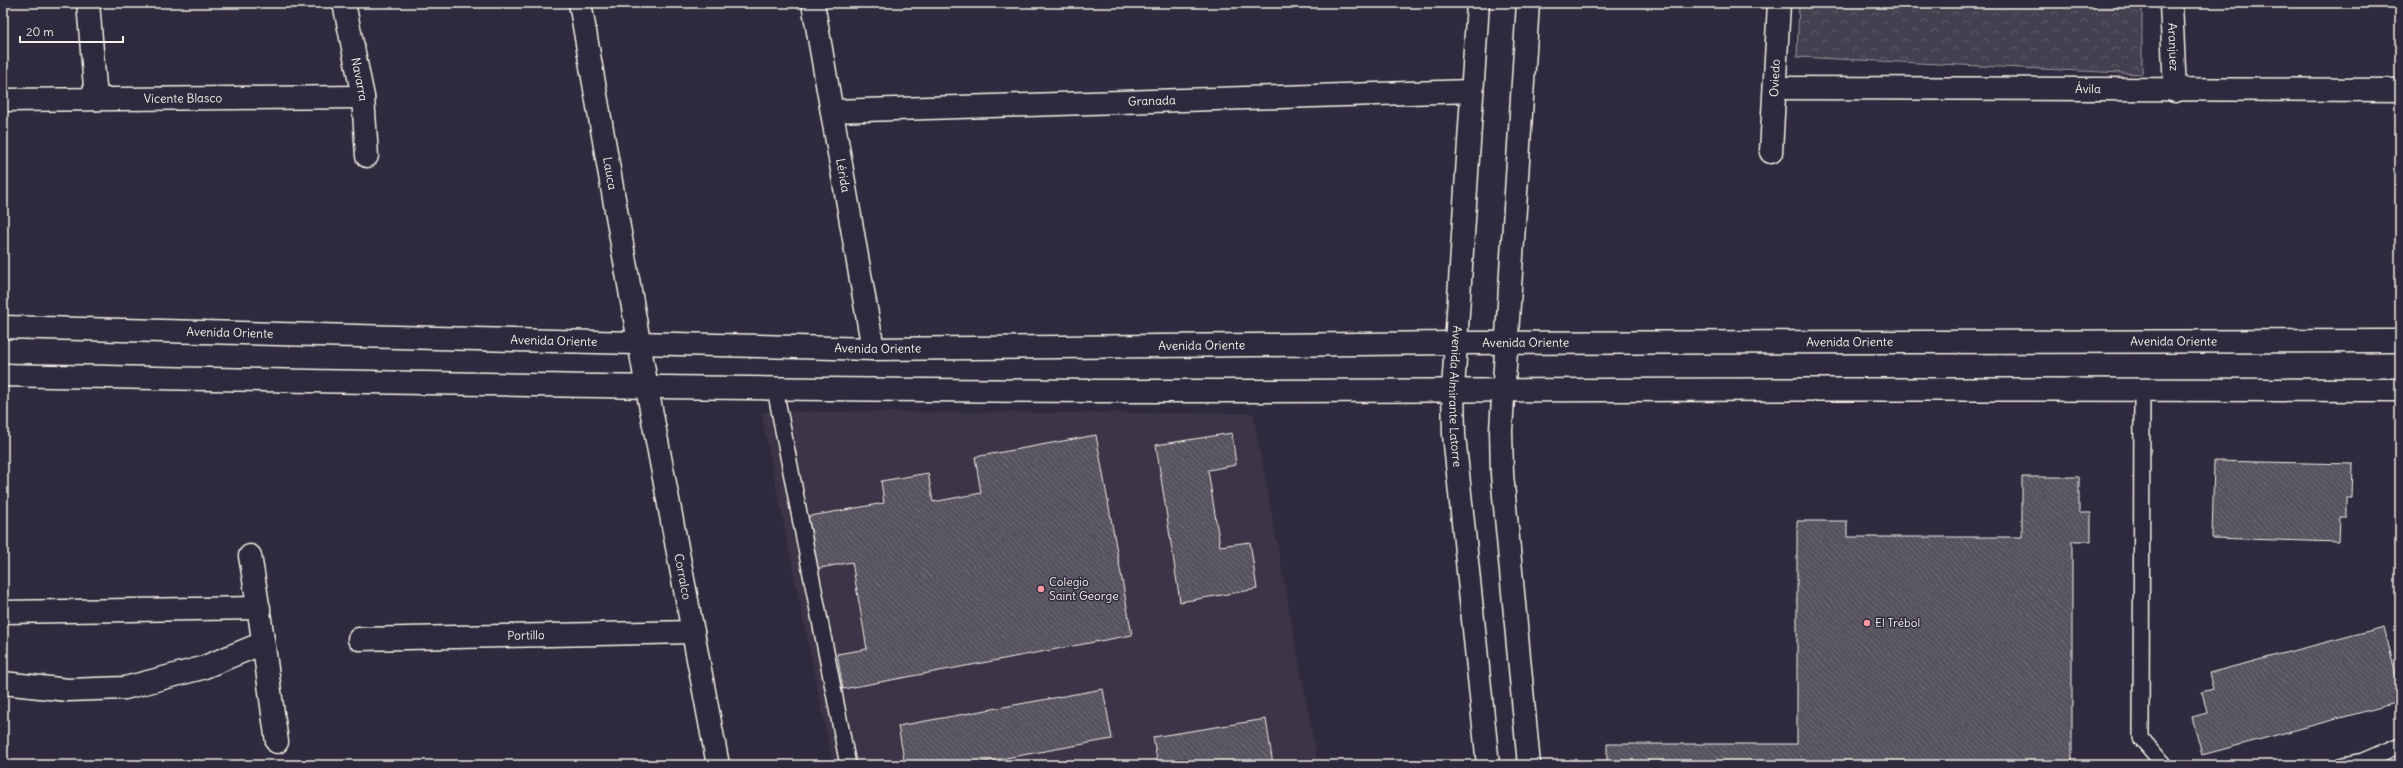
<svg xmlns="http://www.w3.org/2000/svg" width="2403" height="768" font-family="Delius,sans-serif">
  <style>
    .built { fill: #3b3647 }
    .forest { fill: url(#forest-crowns); stroke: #9c989c }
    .building { fill: url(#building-back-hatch); stroke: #f4f1e8 }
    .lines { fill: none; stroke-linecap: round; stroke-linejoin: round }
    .service-casing { stroke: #f4f1e8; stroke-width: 18 }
    .minor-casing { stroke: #f4f1e8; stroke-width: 25 }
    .tertiary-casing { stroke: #f4f1e8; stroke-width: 25 }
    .secondary-casing { stroke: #f4f1e8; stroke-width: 25 }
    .service { stroke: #2f2a3d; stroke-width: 15 }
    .minor { stroke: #2f2a3d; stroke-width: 22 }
    .tertiary { stroke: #2f2a3d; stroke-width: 22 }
    .secondary { stroke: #2f2a3d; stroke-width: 22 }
    .poi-dot { fill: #ff9aa2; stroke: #2f2a3d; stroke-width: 1.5 }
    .labels { text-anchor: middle; stroke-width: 3; stroke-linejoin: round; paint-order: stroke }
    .street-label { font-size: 12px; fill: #f4f1e8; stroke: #2f2a3d }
    .poi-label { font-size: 12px; fill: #f4f1e8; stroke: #2f2a3d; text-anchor: start }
  </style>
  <defs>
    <pattern id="forest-crowns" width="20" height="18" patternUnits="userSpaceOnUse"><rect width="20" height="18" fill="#454050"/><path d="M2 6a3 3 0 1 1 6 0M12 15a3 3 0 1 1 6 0" fill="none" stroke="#605c69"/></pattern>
    <pattern id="building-back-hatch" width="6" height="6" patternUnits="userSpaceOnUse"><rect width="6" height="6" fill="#56525f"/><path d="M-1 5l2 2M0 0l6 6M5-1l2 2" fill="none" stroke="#6f6b76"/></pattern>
  </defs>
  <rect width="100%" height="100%" fill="#2f2a3d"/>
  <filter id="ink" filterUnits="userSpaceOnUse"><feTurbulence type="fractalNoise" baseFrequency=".025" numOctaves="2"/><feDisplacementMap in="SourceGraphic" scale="8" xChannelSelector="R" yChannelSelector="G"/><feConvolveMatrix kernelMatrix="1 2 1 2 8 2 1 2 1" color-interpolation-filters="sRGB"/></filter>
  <g filter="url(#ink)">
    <path class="built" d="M761 412 1253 413 1318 765H833Z"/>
    <path class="forest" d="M1799 3H2142V74L1797 57Z"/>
    <g class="building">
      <path d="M1232 433 1236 465 1208 470 1220 546 1250 542 1257 589 1180 602 1156 445Z"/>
      <path d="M1096 435 1132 635 843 689 837 654 867 649 852 562 815 569 805 517 884 503 881 481 928 473 933 502 981 493 975 457Z"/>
      <path d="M2214 461 2353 464 2352 498H2347V517H2340L2339 542 2212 538Z"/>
      <path d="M2022 477H2079V513H2091V541H2072V765H1607V744H1797V521H1847V537H2022Z"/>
      <path d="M2384 627 2400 690V702L2202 755 2192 717 2207 713 2202 692 2213 689 2209 673Z"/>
      <path d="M1103 689 1112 739 967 765H905L898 726Z"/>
      <path d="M1266 719 1273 765H1158L1153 737Z"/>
    </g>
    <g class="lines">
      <g class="service-casing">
        <g id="service">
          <path d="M2142 388 2141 738 2164 765"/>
          <path d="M775 389 848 765"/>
          <path d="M2342 765 2363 761 2400 745"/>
        </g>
      </g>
      <g class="minor-casing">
        <g id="minor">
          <path d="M88 3 96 99"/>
          <path id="s1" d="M344 3 363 97 367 156"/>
          <path id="s2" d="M813 3 873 349"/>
          <path id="s3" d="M2171 3 2175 91"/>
          <path id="s4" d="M1775 88 2400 90"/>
          <path id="s5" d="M3 100 363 97"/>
          <path id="s6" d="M832 111 1472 91"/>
          <path id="s7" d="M1771 152 1779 3"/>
          <path id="s8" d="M647 388 718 765"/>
          <path d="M250 556C261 617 268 680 277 742"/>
          <path d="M3 612 259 608"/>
          <path id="s9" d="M359 639 693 632"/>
          <path d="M3 683 68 690 125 688 202 668 263 643"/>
        </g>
      </g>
      <g class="tertiary-casing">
        <g id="tertiary">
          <path id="s10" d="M580 3 647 388"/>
        </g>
      </g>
      <g class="secondary-casing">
        <g id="secondary">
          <path id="s11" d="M1478 3 1453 390 1454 435 1488 765"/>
          <path d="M1528 3 1501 430 1502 474 1529 765"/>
          <path id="s12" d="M3 327 873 349 1455 343 2400 341"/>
          <path d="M3 375C417 383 830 392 1244 391 1629 391 2015 387 2400 390"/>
        </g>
      </g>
      <use href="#service" class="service"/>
      <use href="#minor" class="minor"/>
      <use href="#tertiary" class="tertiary"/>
      <use href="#secondary" class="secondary"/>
    </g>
  </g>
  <g class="poi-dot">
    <circle cx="1041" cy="589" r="4"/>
    <circle cx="1867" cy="623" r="4"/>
  </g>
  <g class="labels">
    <g class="street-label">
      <text dy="4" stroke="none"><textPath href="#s3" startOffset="44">Aranjuez</textPath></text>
      <text dy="4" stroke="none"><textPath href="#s7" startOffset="74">Oviedo</textPath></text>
      <text dy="4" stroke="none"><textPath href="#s1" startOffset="78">Navarra</textPath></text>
      <text dy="4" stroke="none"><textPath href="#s4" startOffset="313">Ávila</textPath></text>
      <text dy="4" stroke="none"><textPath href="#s5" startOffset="180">Vicente Blasco</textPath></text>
      <text dy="4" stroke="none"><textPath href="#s6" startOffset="320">Granada</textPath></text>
      <text dy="4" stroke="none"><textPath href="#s10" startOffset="173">Lauca</textPath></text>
      <text dy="4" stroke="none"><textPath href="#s2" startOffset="175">Lérida</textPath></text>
      <text dy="4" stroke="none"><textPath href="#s12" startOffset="227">Avenida Oriente</textPath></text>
      <text dy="4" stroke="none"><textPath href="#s12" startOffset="551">Avenida Oriente</textPath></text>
      <text dy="4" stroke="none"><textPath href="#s12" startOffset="1847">Avenida Oriente</textPath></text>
      <text dy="4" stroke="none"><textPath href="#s12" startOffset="2171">Avenida Oriente</textPath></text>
      <text dy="4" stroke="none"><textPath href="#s12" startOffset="1523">Avenida Oriente</textPath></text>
      <text dy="4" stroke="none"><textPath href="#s12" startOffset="1199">Avenida Oriente</textPath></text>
      <text dy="4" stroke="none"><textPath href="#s12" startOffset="875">Avenida Oriente</textPath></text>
      <text dy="4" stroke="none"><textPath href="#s11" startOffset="394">Avenida Almirante Latorre</textPath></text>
      <text dy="4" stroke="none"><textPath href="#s8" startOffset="192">Corralco</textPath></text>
      <text dy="4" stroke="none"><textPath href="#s9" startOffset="167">Portillo</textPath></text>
    </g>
    <g class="poi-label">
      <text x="1049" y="586">Colegio<tspan x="1049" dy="14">Saint George</tspan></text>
      <text x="1875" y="627">El Trébol</text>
    </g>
  </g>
  <rect width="2403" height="768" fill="none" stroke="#2f2a3d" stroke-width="16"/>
  <rect x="8" y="8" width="2387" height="752" fill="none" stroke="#f4f1e8" stroke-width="1.5" filter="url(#ink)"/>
  <path d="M20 36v6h103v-6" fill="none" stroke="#f4f1e8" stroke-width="2"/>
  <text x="26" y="36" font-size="12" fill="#f4f1e8" stroke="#2f2a3d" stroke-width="3" paint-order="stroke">20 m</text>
</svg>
